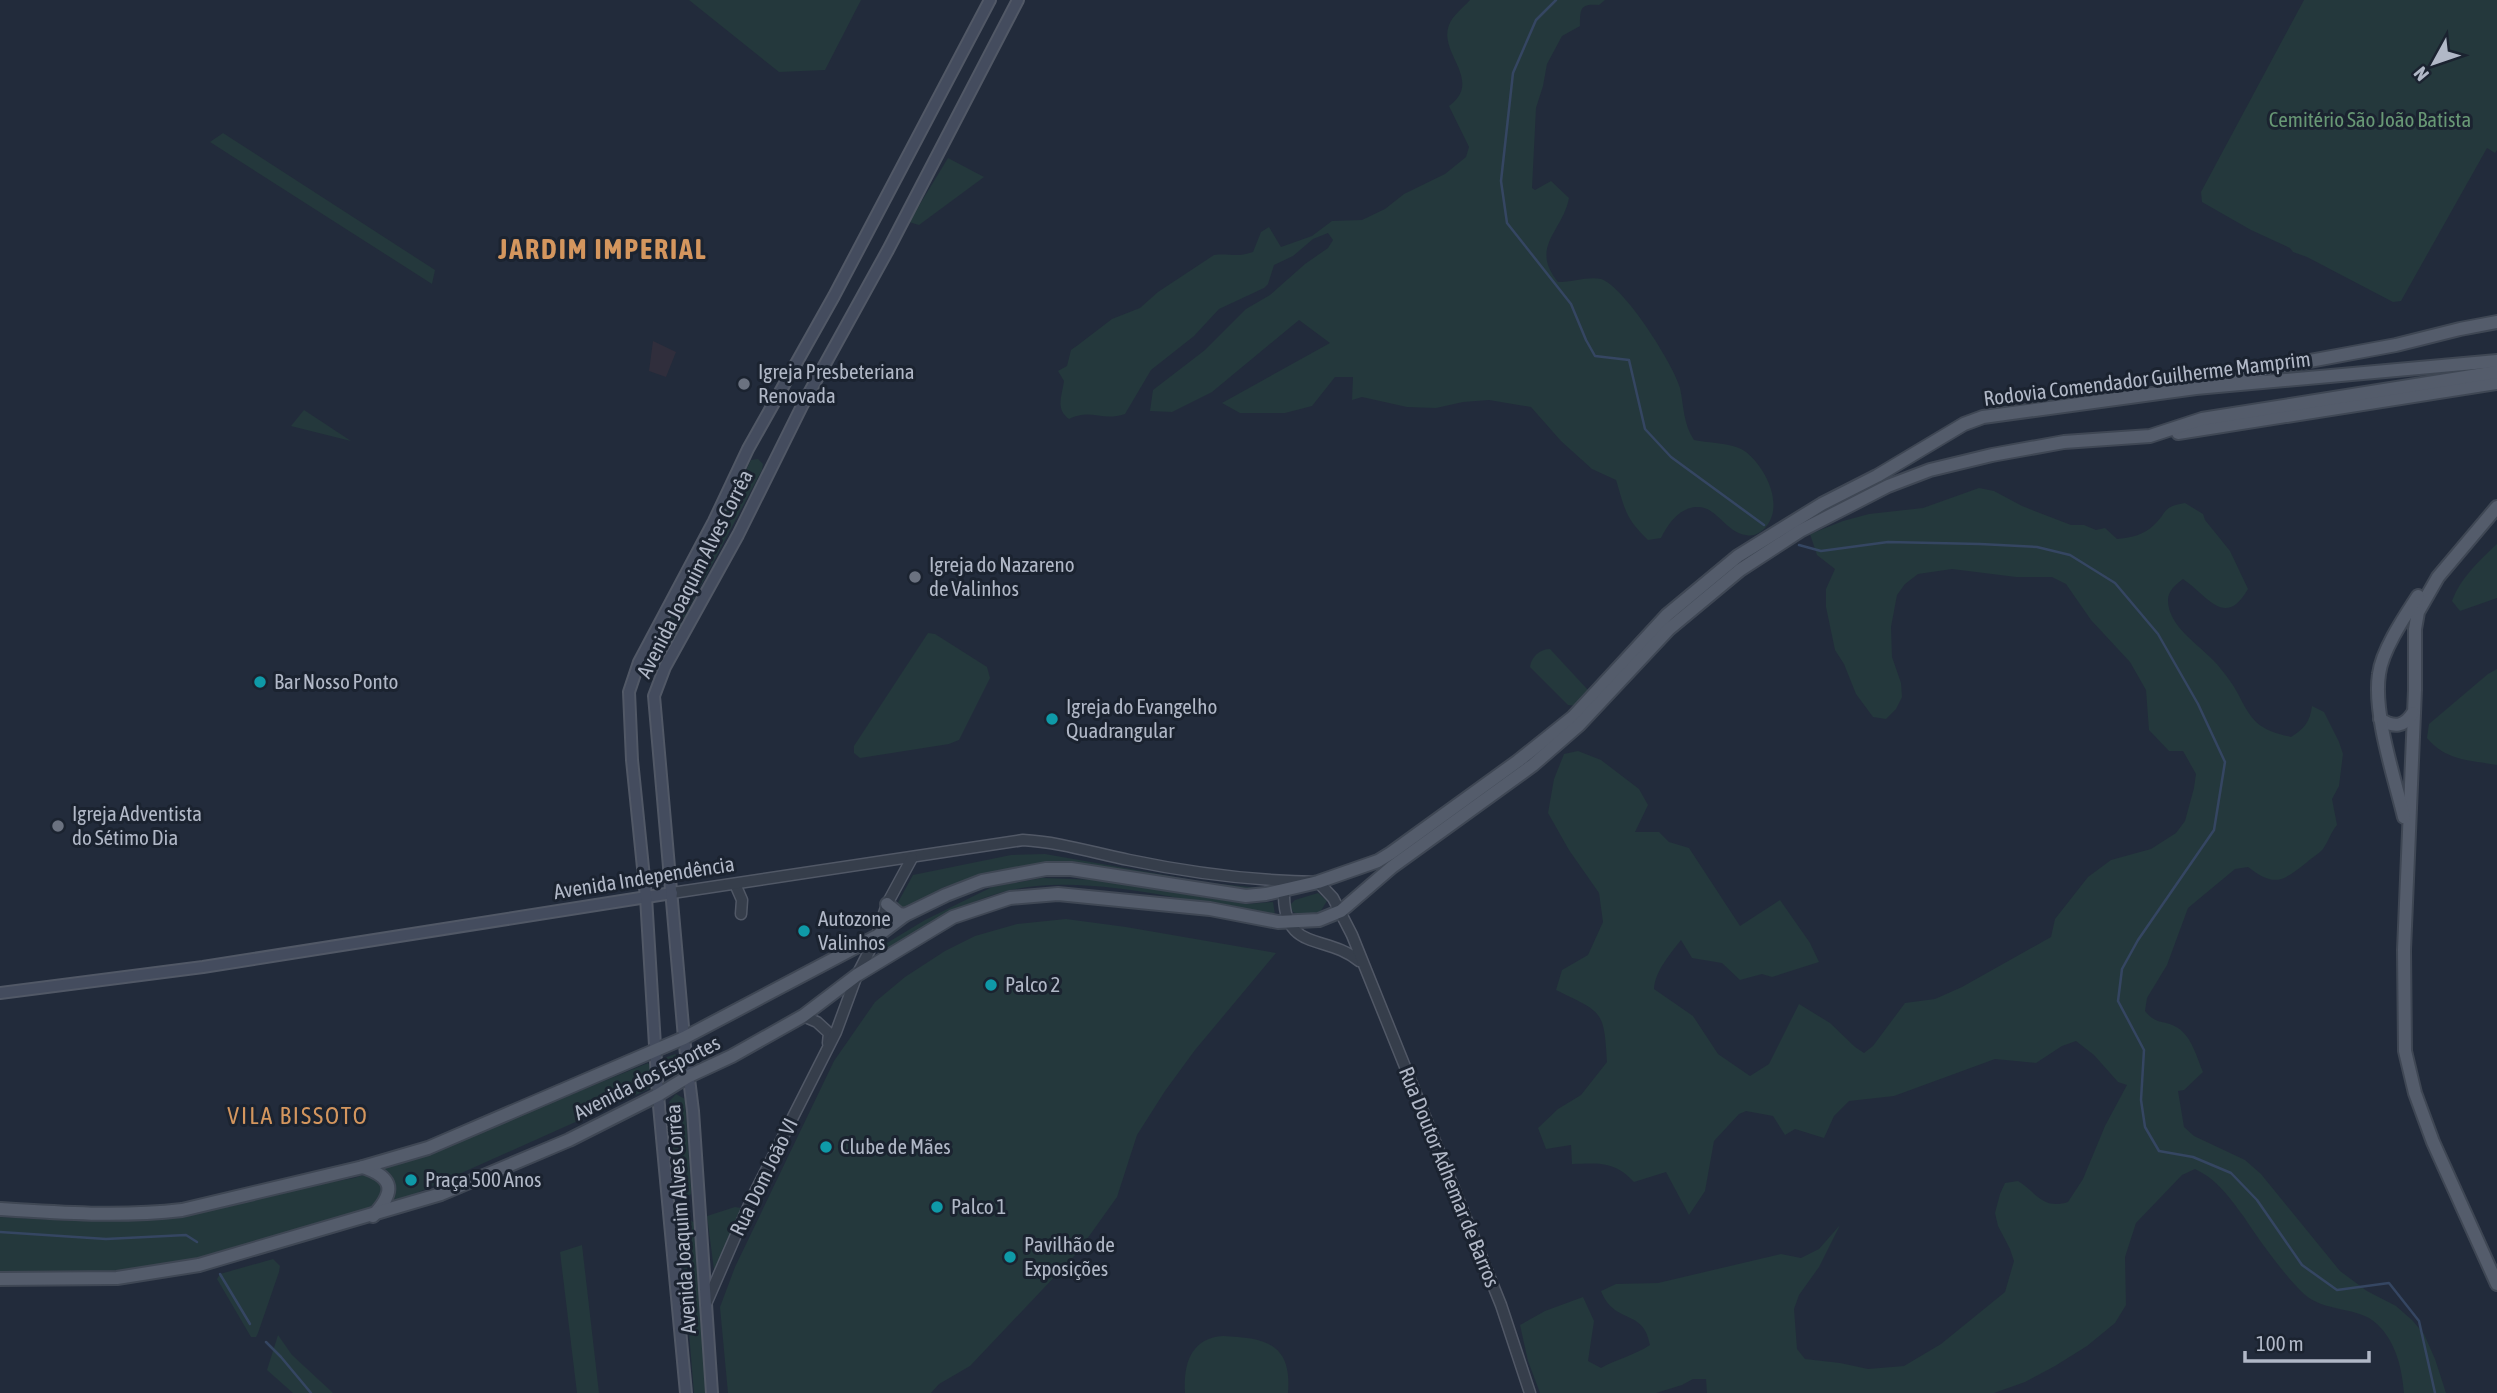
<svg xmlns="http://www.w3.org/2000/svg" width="2497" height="1393" font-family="'Asap Condensed',sans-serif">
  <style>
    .medical { fill: #302e3c }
    .green { fill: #24383c }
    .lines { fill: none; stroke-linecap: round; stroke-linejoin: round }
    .stream { stroke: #354662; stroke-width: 2.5 }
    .tertiary-casing { stroke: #515866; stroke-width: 13 }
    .secondary-casing { stroke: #515866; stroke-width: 14 }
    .primary-casing { stroke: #3f4754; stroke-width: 16 }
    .tertiary { stroke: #363e4b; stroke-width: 10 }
    .secondary { stroke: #444c5e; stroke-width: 10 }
    .primary { stroke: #545c6b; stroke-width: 12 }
    .worship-dot { fill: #6b7280; stroke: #1b2330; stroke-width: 2.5 }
    .culture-dot { fill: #0f9aa8; stroke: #1b2330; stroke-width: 2.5 }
    .labels { text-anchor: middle; stroke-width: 6; stroke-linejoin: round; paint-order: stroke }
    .park-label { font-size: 21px; fill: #689875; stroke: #1b2330 }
    .poi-label { font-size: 21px; fill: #b1b8c7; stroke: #1b2330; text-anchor: start }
    .street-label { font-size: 21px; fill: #b1b8c7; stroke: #1b2330 }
    .quarter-label { font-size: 24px; letter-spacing: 2px; fill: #d4965e; stroke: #1b2330 }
    .district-label { font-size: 28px; font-weight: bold; letter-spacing: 2px; fill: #d4965e; stroke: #1b2330 }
  </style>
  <rect width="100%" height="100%" fill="#222b3b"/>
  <path class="medical" d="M653 341 676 352 666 377 649 371Z"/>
  <g class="green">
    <path d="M689 0H861L825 70 779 72Z"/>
    <path d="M1470 0H1605L1599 5C1580 3 1580 9 1580 26L1562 36 1547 64 1543 86 1536 108 1532 188 1535 190 1551 181 1569 198C1563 231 1529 247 1558 282 1571 282 1590 276 1601 279 1624 286 1674 365 1680 388 1684 407 1683 423 1694 440 1708 443 1735 443 1746 452 1766 468 1785 506 1765 528 1760 533 1753 537 1746 535 1726 533 1716 505 1696 507 1679 508 1668 524 1661 538L1648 540C1625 518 1625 509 1616 480L1592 469 1561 441 1531 407 1489 400 1463 402 1436 408 1407 407 1362 397 1352 400 1353 377H1335L1312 406 1285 413H1240L1222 403 1330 343 1299 320 1212 392 1172 412 1150 411 1153 390 1205 350 1246 309 1270 295 1305 264 1328 248 1333 240 1328 233 1313 239 1293 256 1274 265 1268 284 1264 288 1219 309 1194 336 1151 370 1125 414C1101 422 1092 408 1069 419 1055 409 1062 396 1064 381L1058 371 1067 366 1071 350 1078 345 1112 319 1140 308 1158 292 1214 255C1231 253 1235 258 1253 252L1261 232 1269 227 1281 247 1312 236 1332 221 1362 220 1385 209 1404 194 1445 174 1466 157 1469 147 1449 106C1484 80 1438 54 1449 25 1452 16 1464 7 1470 0Z"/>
    <path d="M2304 0H2497V150L2495 153 2487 148 2401 301 2393 302 2307 257 2293 252 2290 248 2251 230 2202 202 2201 192Z"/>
    <path d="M223 133 435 270 432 284 210 142Z"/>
    <path d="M948 158 984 177 919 225 909 222Z"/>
    <path d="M304 410 351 441 291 426Z"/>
    <path d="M758 459 763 464 762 470 666 652 657 646 656 642 748 466 751 460Z"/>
    <path d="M1979 488 1994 491 2022 506 2071 525H2084L2096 530 2105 528 2117 539C2130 538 2144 535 2154 525 2168 512 2161 507 2185 503L2203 514 2205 520 2230 551 2248 589C2225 629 2208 596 2183 579 2176 584 2168 591 2168 600 2168 626 2198 644 2213 660 2219 666 2225 674 2230 681 2240 694 2244 710 2256 722 2266 731 2278 734 2291 737 2304 729 2310 722 2312 706L2324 712 2339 742 2343 754 2339 786 2332 799 2337 825C2331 832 2328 842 2323 849 2319 854 2311 858 2306 863 2282 882 2274 887 2248 867L2235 869 2188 908 2167 965 2147 998 2145 1011C2157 1026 2164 1019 2178 1028 2192 1037 2197 1058 2203 1072L2184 1090 2178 1091 2184 1127 2194 1136 2245 1160 2261 1174 2340 1271 2367 1291 2396 1306 2412 1320 2424 1334 2435 1359 2446 1393H2404C2402 1368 2396 1342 2377 1324 2359 1306 2325 1313 2304 1294 2284 1275 2259 1240 2244 1217 2229 1197 2218 1180 2195 1169L2182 1175 2136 1223 2125 1257 2126 1305 2115 1323 2087 1346 2055 1366 2025 1382 1994 1393H1707L1706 1379H1693L1682 1385 1656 1393H1540L1528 1361 1520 1325 1545 1311 1583 1297 1594 1321 1588 1361 1601 1368C1617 1359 1635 1355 1650 1345 1644 1308 1614 1325 1601 1291L1616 1284 1658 1283 1781 1254 1801 1258 1819 1249 1840 1225 1819 1267 1799 1295 1794 1309 1797 1349 1805 1359 1840 1363 1868 1369 1904 1366 1941 1344 2005 1292 2014 1261 2010 1249 1998 1226 1995 1213 2000 1194 2005 1183 2018 1181C2037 1193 2043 1210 2068 1202L2083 1179 2105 1126 2127 1085 2118 1082 2094 1055 2076 1041 2062 1046 2036 1063 1995 1059 1894 1096 1849 1101 1834 1116 1824 1138 1795 1129 1785 1135 1773 1116 1746 1111 1739 1114 1714 1141 1705 1191 1689 1215 1666 1172 1634 1182C1615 1161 1599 1163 1572 1164L1571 1145 1546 1149 1538 1128 1558 1109 1581 1095 1607 1062C1604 1010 1603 1013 1556 990L1562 970 1588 955 1603 922 1599 893 1569 850 1548 813 1554 779 1564 754 1578 751 1601 760 1639 789 1648 805 1635 832H1659L1669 842 1689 848 1740 926 1780 900 1810 943 1819 962 1772 977 1762 974 1740 980 1722 963 1692 958 1681 940C1671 953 1655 971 1654 989L1693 1016 1718 1054 1750 1076 1769 1064 1799 1004 1830 1023 1855 1047 1864 1053 1873 1046 1905 1003 1935 999 1962 987 2051 937 2055 919 2088 877 2111 860 2151 849 2176 833 2185 821 2194 788 2196 774 2183 751H2169L2149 730 2146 690 2130 662 2091 620 2066 584 2052 577H2016L1952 569 1918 574 1905 584 1897 595 1891 627 1892 657 1901 683 1902 697 1896 709 1886 719 1873 717 1856 694 1844 664 1835 650 1826 607V589L1835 569 1817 555 1810 534 1843 521 1869 514 1923 508Z"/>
    <path d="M2497 544V598L2460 611 2452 601C2461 577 2479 561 2497 544Z"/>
    <path d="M928 633 935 634 987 667 990 678 959 740 949 744 860 758 854 753V746Z"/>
    <path d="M1550 649 1587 689 1588 693 1576 706 1568 705 1530 667C1531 657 1540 649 1550 649Z"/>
    <path d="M2497 669V765C2470 760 2446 761 2427 738L2429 724 2488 674Z"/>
    <path d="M1045 854 1210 883 1270 889 1247 892 1074 864 976 878 944 887 906 912 896 906 913 875 1011 855Z"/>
    <path d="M1042 878 1098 880 1247 904 1273 902 1276 921C1201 902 1087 873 1011 890 962 901 920 931 878 958L882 946 925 920 992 887Z"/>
    <path d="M1318 893 1327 901 1320 912 1300 915 1293 912 1290 905 1295 900Z"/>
    <path d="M1066 919 1126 927 1276 953 1195 1050 1165 1091 1137 1135 1117 1197 1077 1253 970 1366 939 1384 931 1393H728L720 1307 735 1267 834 1061 875 1002 905 977 945 951 975 936 1017 924Z"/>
    <path d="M675 1054 680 1058V1074L668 1077 662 1062 664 1058Z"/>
    <path d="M648 1063C654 1073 656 1079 649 1089L410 1196 363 1215 197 1261 69 1277 0 1273V1217L76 1221 172 1218 294 1189 354 1178 418 1157Z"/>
    <path d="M676 1094 685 1099 691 1189V1194L685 1199 680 1198 677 1191 669 1102Z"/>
    <path d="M735 1207 741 1208 742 1210 714 1270 707 1216Z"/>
    <path d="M684 1219 694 1222 709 1393H694L680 1224Z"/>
    <path d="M582 1245 599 1393H577L560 1252Z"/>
    <path d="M273 1259 280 1266 279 1272 258 1333 256 1337H251L217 1279 220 1274Z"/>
    <path d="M278 1335 292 1355 333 1393H293L267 1370Z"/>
    <path d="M1223 1336C1265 1338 1292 1343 1288 1393H1185C1183 1364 1191 1338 1223 1336Z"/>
  </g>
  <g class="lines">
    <g class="stream">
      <path d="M1556 0 1536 20 1513 73 1501 181 1507 223 1571 304 1586 340 1595 356 1629 360 1645 429 1671 457 1764 525"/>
      <path d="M1799 545 1821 551 1888 542 1980 544 2037 547 2070 555 2115 583 2158 634 2198 704 2225 762 2214 830 2138 940 2122 969 2118 1001 2144 1050 2141 1100 2145 1127 2159 1151 2193 1157 2231 1173 2257 1200 2302 1265 2337 1290 2389 1283 2419 1321 2435 1393"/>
      <path d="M0 1232 106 1239 186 1235 197 1242"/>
      <path d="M220 1274 250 1324"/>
      <path d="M266 1342 281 1357 311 1393"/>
    </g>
    <g class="tertiary-casing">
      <g id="tertiary">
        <path d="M735 884 742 900 741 914"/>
        <path d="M1288 887 1284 890C1282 954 1326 933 1359 961"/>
        <path d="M672 893 1023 840C1060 842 1094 853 1129 860 1191 873 1255 881 1318 882L1333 898 1352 935 1501 1305 1530 1393"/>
        <path d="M803 1016 817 1022 829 1033 828 1043"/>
        <path d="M706 1304 752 1198 836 1032 857 975 877 936 887 904 912 858"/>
      </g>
    </g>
    <g class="secondary-casing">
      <g id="secondary">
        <path d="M0 993 203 967 672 893"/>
        <path d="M686 1393 658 1095 646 897 632 760 629 692 639 662 714 521 748 449 834 296 990 0"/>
        <path d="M712 1393 693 1111 684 1038 654 696 665 667 738 535 803 404 888 250 1018 0"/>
      </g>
    </g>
    <g class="primary-casing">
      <g id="primary">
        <path d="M2212 379 2396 345 2460 329 2497 322"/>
        <path d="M2178 433 2497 383"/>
        <path d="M2497 507 2438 577 2418 612 2415 629V690L2404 950 2405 1051 2415 1093 2433 1142 2497 1284"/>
        <path d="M2380 719C2394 728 2404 727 2413 713"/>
        <path d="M2404 817C2394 776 2373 714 2379 674 2382 650 2405 616 2418 596"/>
        <path d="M887 904 899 914 905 915"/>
        <path d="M363 1167C395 1178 395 1192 373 1216"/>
        <path d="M0 1209C61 1213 121 1217 182 1210L363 1167 428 1148 684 1038 877 936 905 915 946 895 982 881 1046 869H1071L1246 896 1266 894 1318 882 1378 861 1391 853 1518 761 1573 717 1667 615 1738 556 1822 504 1877 476 1964 424 1983 417 2196 388 2497 361"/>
        <path d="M0 1279 117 1278 199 1265 441 1194 569 1140 658 1095 689 1076 732 1056 803 1016 857 975 953 917 1010 898 1058 894 1210 909 1278 922 1319 920 1341 911 1392 867 1533 765 1579 725 1669 629 1740 570 1800 531 1888 486 1930 470 1992 455 2064 442 2150 436 2202 419 2497 372"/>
      </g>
    </g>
    <use href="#tertiary" class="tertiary"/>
    <use href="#secondary" class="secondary"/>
    <use href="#primary" class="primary"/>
  </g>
  <g class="worship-dot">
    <circle cx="744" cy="384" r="7"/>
    <circle cx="915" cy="577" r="7"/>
    <circle cx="58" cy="826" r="7"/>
  </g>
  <g class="culture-dot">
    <circle cx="260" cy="682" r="7"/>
    <circle cx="1052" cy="719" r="7"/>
    <circle cx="804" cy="931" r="7"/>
    <circle cx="991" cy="985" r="7"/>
    <circle cx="826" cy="1147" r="7"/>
    <circle cx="411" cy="1180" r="7"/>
    <circle cx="937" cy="1207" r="7"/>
    <circle cx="1010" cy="1257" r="7"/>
  </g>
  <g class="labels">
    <g class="park-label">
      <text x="2370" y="127">Cemitério São João Batista</text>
    </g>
    <g class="poi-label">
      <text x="758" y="379">Igreja Presbeteriana<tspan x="758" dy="24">Renovada</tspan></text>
      <text x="929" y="572">Igreja do Nazareno<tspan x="929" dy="24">de Valinhos</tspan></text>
      <text x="274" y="689">Bar Nosso Ponto</text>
      <text x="1066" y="714">Igreja do Evangelho<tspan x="1066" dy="24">Quadrangular</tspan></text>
      <text x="72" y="821">Igreja Adventista<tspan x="72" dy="24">do Sétimo Dia</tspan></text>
      <text x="818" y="926">Autozone<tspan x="818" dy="24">Valinhos</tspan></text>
      <text x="1005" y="992">Palco 2</text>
      <text x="840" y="1154">Clube de Mães</text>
      <text x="425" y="1187">Praça 500 Anos</text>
      <text x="951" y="1214">Palco 1</text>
      <text x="1024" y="1252">Pavilhão de<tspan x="1024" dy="24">Exposições</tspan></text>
    </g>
    <g class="street-label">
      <text transform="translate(2147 379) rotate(-7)" y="7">Rodovia Comendador Guilherme Mamprim</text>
      <text transform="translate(695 574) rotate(-63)" y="7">Avenida Joaquim Alves Corrêa</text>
      <text transform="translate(644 878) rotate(-9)" y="7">Avenida Independência</text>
      <text transform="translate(647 1078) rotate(-27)" y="7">Avenida dos Esportes</text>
      <text transform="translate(764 1177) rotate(-64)" y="7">Rua Dom João VI</text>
      <text transform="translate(1449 1177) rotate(68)" y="7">Rua Doutor Adhemar de Barros</text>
      <text transform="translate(681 1219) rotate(-94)" y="7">Avenida Joaquim Alves Corrêa</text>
    </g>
    <g class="quarter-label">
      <text x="298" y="1124">VILA BISSOTO</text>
    </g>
    <g class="district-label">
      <text x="603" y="259">JARDIM IMPERIAL</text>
    </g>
  </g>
  <g transform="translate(2434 63) rotate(230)" stroke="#1b2330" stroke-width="5" paint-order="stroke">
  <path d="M0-5L12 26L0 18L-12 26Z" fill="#b1b8c7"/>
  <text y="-10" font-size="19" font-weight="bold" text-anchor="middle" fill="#b1b8c7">N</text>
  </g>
  <path d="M2245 1351v10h124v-10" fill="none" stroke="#b1b8c7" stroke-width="3.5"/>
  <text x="2256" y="1351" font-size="21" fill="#b1b8c7" stroke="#1b2330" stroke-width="5" paint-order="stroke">100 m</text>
</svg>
